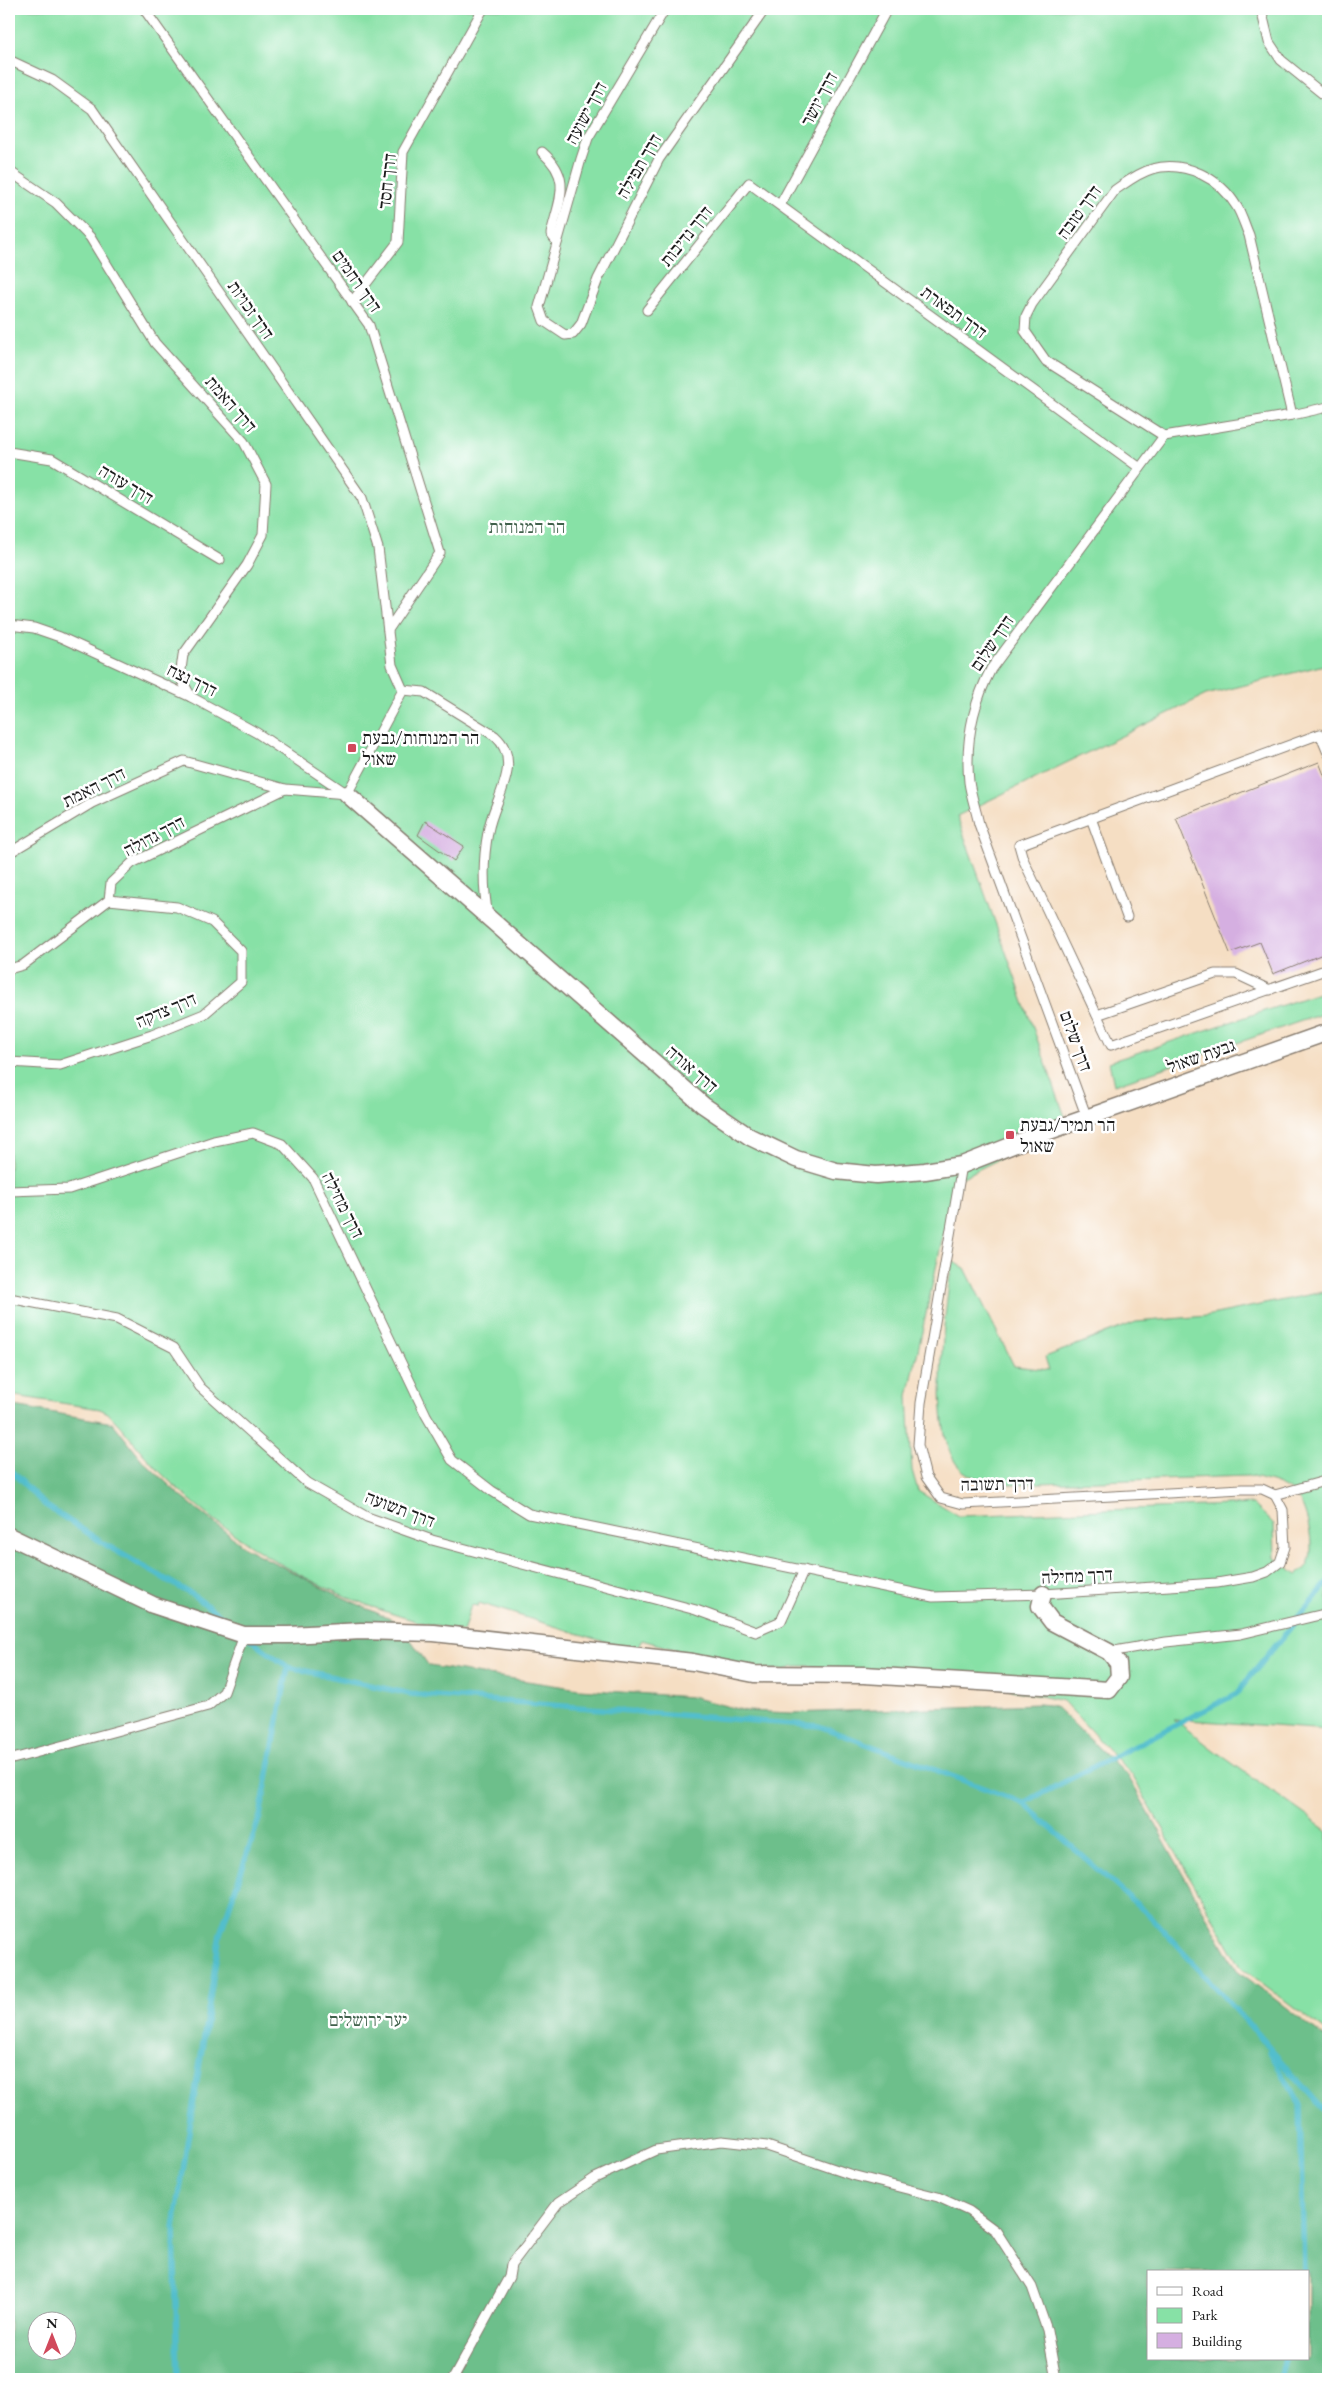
<svg xmlns="http://www.w3.org/2000/svg" width="1337" height="2388" font-family="'EB Garamond','Frank Ruhl Libre',serif">
  <style>
    .green { fill: #87e1a6; stroke: #527e61 }
    .forest { fill: #6dbf8b; stroke: #446e54; fill-rule: evenodd }
    .lines { fill: none; stroke-linecap: round; stroke-linejoin: round }
    .stream { stroke: #52becc; stroke-width: 5.5 }
    .building { fill: #d5afe1 }
    .service-casing { stroke: #887d70; stroke-width: 11 }
    .minor-casing { stroke: #887d70; stroke-width: 19 }
    .service { stroke: #fff; stroke-width: 9 }
    .minor { stroke: #fff; stroke-width: 16 }
    .poi-dot { fill: #d1495b; stroke: #fff; stroke-width: 2 }
    .labels { text-anchor: middle; stroke-width: 5; stroke-linejoin: round; paint-order: stroke }
    .street-label { font-size: 18px; fill: #1c1c1c; stroke: #fff }
    .park-label { font-size: 18px; fill: #41614c; stroke: #fff }
    .poi-label { font-size: 18px; fill: #1c1c1c; stroke: #fff; text-anchor: start }
  </style>
  <rect width="100%" height="100%" fill="#fff"/>
  <filter id="ink" filterUnits="userSpaceOnUse"><feTurbulence type="fractalNoise" baseFrequency=".02" numOctaves="2"/><feDisplacementMap in="SourceGraphic" scale="10" xChannelSelector="R" yChannelSelector="G"/><feConvolveMatrix kernelMatrix="1 2 1 2 8 2 1 2 1" color-interpolation-filters="sRGB"/></filter>
  <filter id="wash" filterUnits="userSpaceOnUse"><feTurbulence type="fractalNoise" baseFrequency=".0096" numOctaves="4" result="noise"/><feDisplacementMap in="SourceGraphic" scale="20" xChannelSelector="R" yChannelSelector="G"/><feGaussianBlur stdDeviation="1.12" result="paint"/><feColorMatrix in="noise" values="0 0 0 0 0 0 0 0 0 0 0 0 0 0 0 0 0 1.4 0 .05"/><feComposite in="paint" operator="in"/></filter>
  <g filter="url(#wash)">
    <rect width="100%" height="100%" fill="#f5dec3"/>
    <g class="green">
      <path d="M9 9H1328V664L1206 695 957 816 1068 1125 955 1181 908 1396 912 1470 918 1491 959 1516 1253 1504 1274 1524 1275 1558 1297 1575C1301 1572 1306 1568 1308 1564 1316 1548 1307 1505 1294 1494 1281 1483 1264 1480 1248 1476L1009 1484C993 1482 975 1481 962 1470 926 1440 946 1304 952 1261L965 1268 1014 1366 1049 1370 1045 1357 1136 1322 1206 1316 1328 1291V1730L1174 1719 1215 1751 1328 1831V2033L1241 1967 1132 1775 1063 1701 954 1678 812 1666H794L785 1670 743 1669 642 1640 635 1651 479 1603 478 1606 471 1605 463 1632C348 1610 241 1553 158 1470 140 1452 126 1431 108 1413L100 1409 9 1395Z"/>
      <path d="M1328 990V1012L1114 1085 1109 1062Z"/>
    </g>
    <path class="forest" d="M9 1405 113 1423 142 1460 182 1497 246 1548 329 1591 399 1623 429 1666 579 1689 691 1697 746 1711 792 1713 1038 1704 1049 1705 1058 1709 1128 1776 1237 1970 1328 2040V2379H9ZM1148 2272H1308V2359H1148ZM38 2320H68V2350H38Z"/>
    <g class="lines">
      <g class="stream">
        <path d="M9 1469 45 1505 106 1545 193 1595 233 1625"/>
        <path d="M250 1639 288 1667 410 1694 819 1726 1023 1803 1150 1916 1245 2020 1328 2115"/>
        <path d="M1023 1803 1236 1694 1328 1582"/>
        <path d="M1270 2052 1300 2105 1304 2272"/>
        <path d="M178 2379 174 2228 220 1934 260 1816 288 1667"/>
        <path d="M1280 2379 1285 2359"/>
      </g>
    </g>
    <g id="blocks">
      <g class="building">
        <path d="M1319 762 1328 785V952L1273 974 1260 942 1230 953 1176 818Z"/>
        <path d="M425 821 464 846 454 861 418 835Z"/>
      </g>
    </g>
  </g>
  <g filter="url(#ink)">
    <use href="#blocks" fill-opacity="0" stroke="#887d70" stroke-width="1"/>
    <g class="lines">
      <g class="service-casing">
        <g id="service">
          <path d="M144 9 369 325 440 553 388 630"/>
          <path d="M665 9 588 138 581 159 539 307 544 321 565 335 573 334 581 324 598 279 659 159 765 9"/>
          <path d="M1261 9 1269 42 1281 60 1328 98"/>
          <path d="M9 60 52 80 92 109 362 498 378 548 392 665 403 690"/>
          <path d="M542 152C573 179 559 199 551 234L557 242"/>
          <path d="M9 171 56 203 90 237 155 343 244 442 266 484 263 535 247 565 183 655 180 677 191 697"/>
          <path d="M780 205 887 9"/>
          <path d="M352 302 398 242 403 152 483 9"/>
          <path d="M647 310 749 183 1140 468"/>
          <path d="M1164 436 1046 361 1025 331 1026 316 1032 304 1115 190C1127 182 1138 173 1152 169 1185 160 1220 178 1237 207 1242 215 1245 226 1249 235L1292 415"/>
          <path d="M9 452 52 459 220 560"/>
          <path d="M9 625 34 628 60 637 191 697 257 733 346 793"/>
          <path d="M403 690 424 692 495 736C525 763 493 800 488 832 483 859 483 889 488 916"/>
          <path d="M1328 753 1320 734 1019 845 1023 859 1111 1045 1328 969"/>
          <path d="M347 794 403 690"/>
          <path d="M1091 818 1127 917"/>
          <path d="M9 853 92 803 184 761 285 789"/>
          <path d="M9 969 23 965 109 900 111 883 132 863 285 789 347 794"/>
          <path d="M1097 1015 1215 974H1236L1270 990"/>
          <path d="M9 1062 60 1065 152 1035 204 1014 241 982V951L212 922 177 907 109 900"/>
          <path d="M1087 1118 979 824C976 810 971 796 969 782 965 742 973 704 991 669L1164 436 1292 415 1328 407"/>
          <path d="M962 1165 921 1403 918 1445 926 1477 941 1498 963 1504 1242 1489H1262L1275 1495"/>
          <path d="M9 1191 69 1189 214 1141 253 1133 282 1144 313 1178 426 1415 452 1460 492 1491 529 1514 933 1597 1043 1594 1217 1583 1253 1577 1267 1572 1280 1562 1285 1547 1283 1510 1275 1495"/>
          <path d="M9 1298 117 1319 174 1348 200 1387 307 1483 367 1517 432 1540 696 1610 756 1632 781 1621 804 1570"/>
          <path d="M1275 1495 1328 1480"/>
          <path d="M1109 1652 1166 1642 1241 1634 1328 1613"/>
          <path d="M9 1760 208 1706 224 1692 244 1635"/>
          <path d="M453 2379 509 2277 511 2265 558 2203 595 2178 656 2150 722 2141 767 2146 852 2175 938 2197 969 2211 996 2231 1032 2287 1047 2330 1056 2379"/>
        </g>
      </g>
      <g class="minor-casing">
        <g id="minor">
          <path d="M347 794 703 1105 750 1137 796 1159 836 1171 876 1175 925 1171 962 1165 1041 1134 1328 1032"/>
          <path d="M9 1536 153 1605 244 1635H290L361 1631 434 1633 693 1662 754 1674 864 1675 1109 1690 1119 1677 1118 1663 1109 1652 1052 1622 1040 1606 1043 1594"/>
        </g>
      </g>
      <use href="#service" class="service"/>
      <use href="#minor" class="minor"/>
    </g>
  </g>
  <g class="poi-dot">
    <rect x="347" y="743" width="10" height="10" rx="2.5"/>
    <rect x="1005" y="1130" width="10" height="10" rx="2.5"/>
  </g>
  <g class="labels">
    <g class="street-label">
      <text transform="translate(819 99) rotate(-62)" y="6">דרך יושר</text>
      <text transform="translate(586 113) rotate(-62)" y="6">דרך ישועה</text>
      <text transform="translate(639 166) rotate(-60)" y="6">דרך תפילה</text>
      <text transform="translate(387 181) rotate(-84)" y="6">דרך חסד</text>
      <text transform="translate(1079 212) rotate(-54)" y="6">דרך טובה</text>
      <text transform="translate(686 236) rotate(-51)" y="6">דרך נדיבות</text>
      <text transform="translate(357 281) rotate(55)" y="6">דרך רחמים</text>
      <text transform="translate(251 310) rotate(55)" y="6">דרך זכויות</text>
      <text transform="translate(954 312) rotate(36)" y="6">דרך תפארת</text>
      <text transform="translate(231 404) rotate(49)" y="6">דרך האמת</text>
      <text transform="translate(126 484) rotate(31)" y="6">דרך עזרה</text>
      <text transform="translate(992 643) rotate(-56)" y="6">דרך שלום</text>
      <text transform="translate(192 680) rotate(26)" y="6">דרך נצח</text>
      <text transform="translate(94 787) rotate(-27)" y="6">דרך האמת</text>
      <text transform="translate(154 836) rotate(-28)" y="6">דרך גדולה</text>
      <text transform="translate(166 1010) rotate(-23)" y="6">דרך צדקה</text>
      <text transform="translate(1076 1041) rotate(70)" y="6">דרך שלום</text>
      <text transform="translate(1201 1056) rotate(-19)" y="6">גבעת שאול</text>
      <text transform="translate(692 1069) rotate(41)" y="6">דרך אורה</text>
      <text transform="translate(343 1205) rotate(63)" y="6">דרך מחילה</text>
      <text transform="translate(997 1484) rotate(-1)" y="6">דרך תשובה</text>
      <text transform="translate(400 1509) rotate(21)" y="6">דרך תשועה</text>
      <text transform="translate(1077 1576) rotate(-3)" y="6">דרך מחילה</text>
    </g>
    <g class="park-label">
      <text x="527" y="533">הר המנוחות</text>
      <text x="368" y="2026">יער ירושלים</text>
    </g>
    <g class="poi-label">
      <text x="362" y="744">הר המנוחות/גבעת<tspan x="362" dy="21">שאול</tspan></text>
      <text x="1020" y="1131">הר תמיר/גבעת<tspan x="1020" dy="21">שאול</tspan></text>
    </g>
  </g>
  <rect width="1337" height="2388" fill="none" stroke="#fff" stroke-width="30"/>
  <rect x="1147" y="2270" width="162" height="90" fill="#ffffff" stroke="#a4a4a4"/>
  <rect x="1157" y="2287" width="25" height="8" fill="#ffffff" stroke="#a4a4a4"/>
  <text x="1192" y="2296" font-size="15" fill="#1c1c1c">Road</text>
  <rect x="1157" y="2308" width="25" height="15" fill="#87e1a6" stroke="#a4a4a4"/>
  <text x="1192" y="2320" font-size="15" fill="#1c1c1c">Park</text>
  <rect x="1157" y="2333" width="25" height="15" fill="#d5afe1" stroke="#a4a4a4"/>
  <text x="1192" y="2346" font-size="15" fill="#1c1c1c">Building</text>
  <g transform="translate(52 2336)"><circle r="24" fill="#ffffff" stroke="#a4a4a4"/>
  <path d="M0-4L9 19L0 12L-9 19Z" fill="#d1495b"/>
  <text y="-8" font-size="14" font-weight="bold" text-anchor="middle" fill="#1c1c1c">N</text>
  </g>
</svg>
